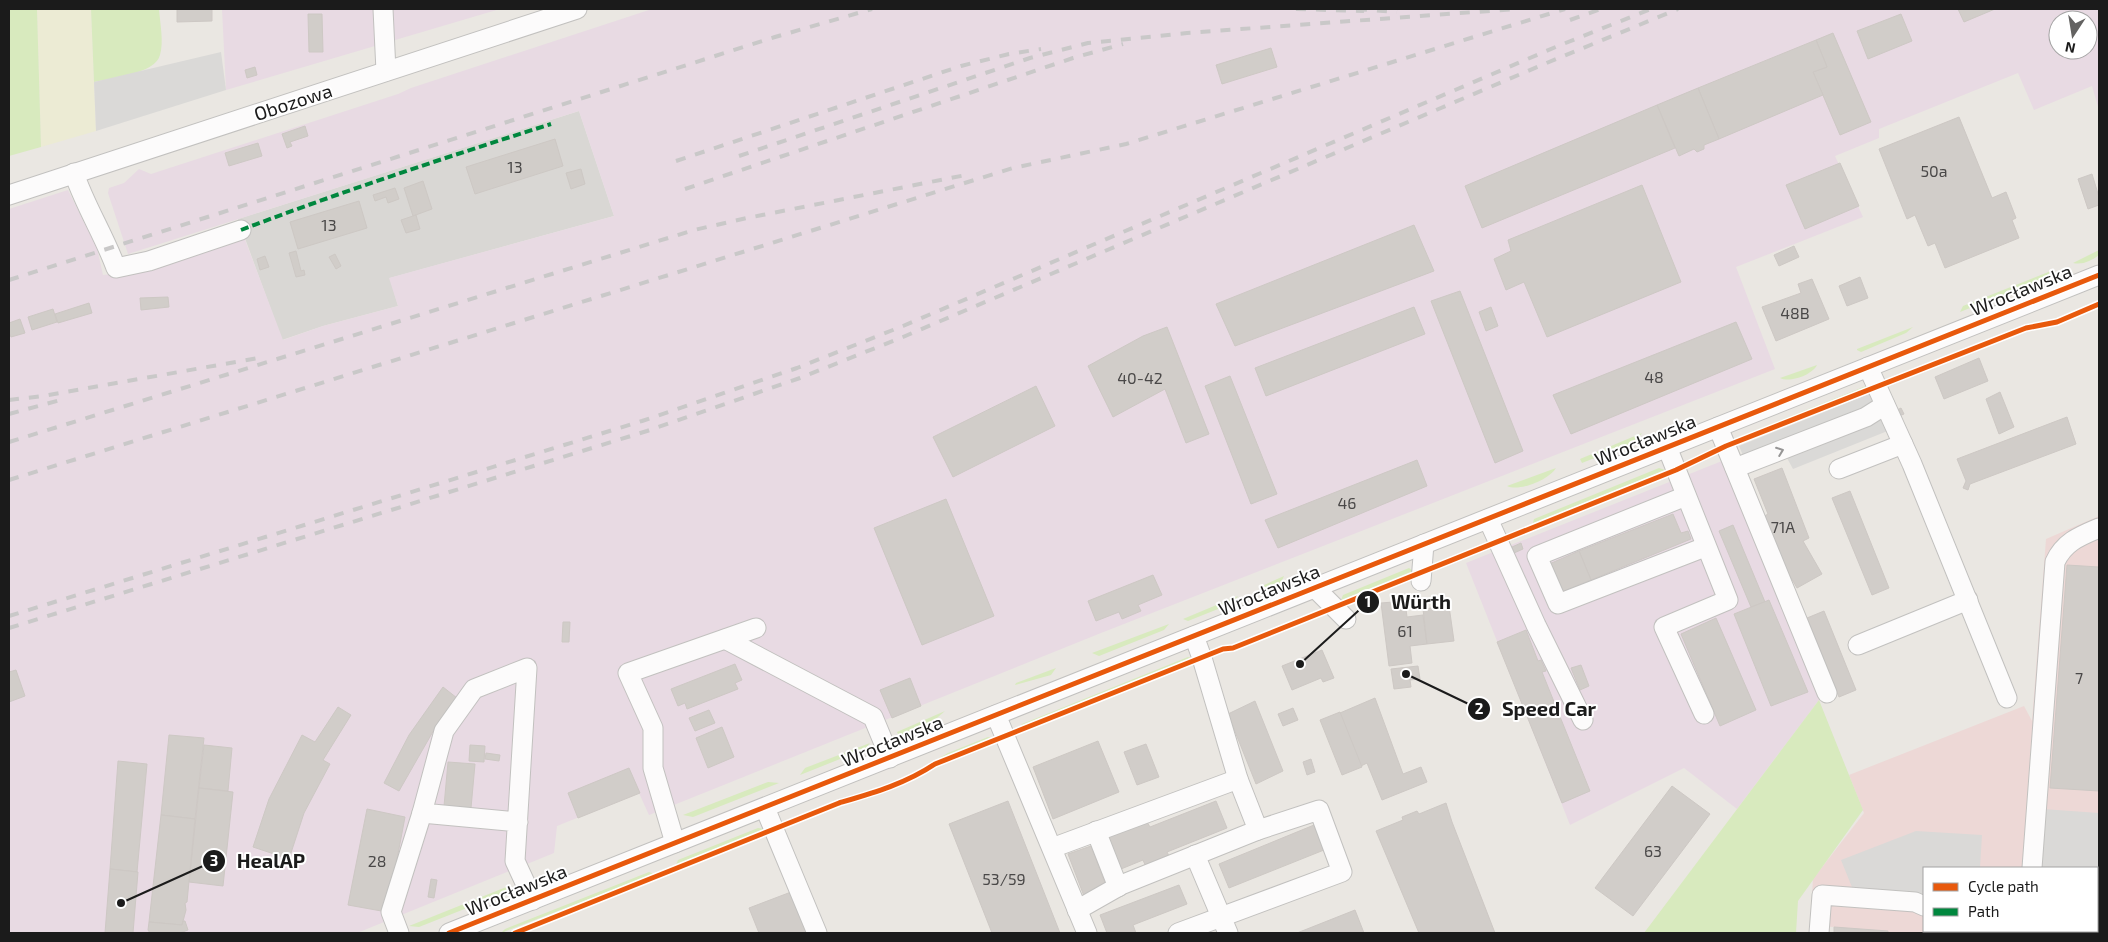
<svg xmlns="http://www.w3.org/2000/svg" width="2108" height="942" font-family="'Exo 2',sans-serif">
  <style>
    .residential { fill: #d9d7d4 }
    .commercial { fill: #edd8d6; fill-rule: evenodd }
    .industrial { fill: #e8dae3; fill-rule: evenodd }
    .farmland { fill: #ecebd4 }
    .grass { fill: #d8eabe }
    .parking { fill: #dad9d7 }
    .building { fill: #d1cdc9; stroke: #cdc8c4 }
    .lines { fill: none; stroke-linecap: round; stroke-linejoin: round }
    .minor-casing { stroke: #c2c1bf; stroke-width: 21 }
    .minor { stroke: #fcfbfb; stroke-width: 19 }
    .rail { stroke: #c9c8c8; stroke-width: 4; stroke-dasharray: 10 10; stroke-linecap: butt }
    .quiet { stroke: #00873e; stroke-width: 4; stroke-dasharray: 8 4; stroke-linecap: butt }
    .cycleway-casing { stroke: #fff; stroke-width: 8 }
    .cycleway { stroke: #e8590c; stroke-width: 5 }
    .oneway { stroke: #979696 }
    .labels { text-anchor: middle; stroke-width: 4; stroke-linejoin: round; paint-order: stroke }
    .number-label { font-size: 16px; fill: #4a4848 }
    .street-label { font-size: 19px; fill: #1b1b1b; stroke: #fff }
    .leader { fill: none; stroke: #1b1b1b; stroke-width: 2 }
    .callout-dot { fill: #1b1b1b; stroke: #fff; stroke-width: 2 }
    .mark-label { font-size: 15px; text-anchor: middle; font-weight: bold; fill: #fff }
    .callout-label { font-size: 20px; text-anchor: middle; font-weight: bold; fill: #1b1b1b; stroke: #fff; stroke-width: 4; stroke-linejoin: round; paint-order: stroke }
  </style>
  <rect width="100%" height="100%" fill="#eae7e2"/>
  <path class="residential" d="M579 111 614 216 390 278 398 306 323 326 282 340 238 219Z"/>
  <path class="commercial" d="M2099 516V933H1834V927L1810 926 1813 879 1864 813 1849 775 2024 706 2032 721 2046 539ZM1924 868H2097V931H1924Z"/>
  <g class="industrial">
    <path d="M222 9H500L226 90Z"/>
    <path d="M652 9H2099V110L2092 86 2034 110 2018 73 1879 129V138L1835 156 1863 217 1736 267 1775 369 1101 633 649 815 639 793 557 826 554 853 357 933H9V209L68 190 97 248 103 275 131 272 244 237 283 340 323 326 398 306 389 278 614 216 579 111 128 254 108 193 109 188 124 183 139 169 151 174 398 94 411 88ZM2058 20H2088V50H2058Z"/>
    <path d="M1722 461 1819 700 1737 809 1684 768 1570 825 1466 563Z"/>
  </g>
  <path class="farmland" d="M37 9H91L96 131 41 147Z"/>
  <g class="grass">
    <path d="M9 9H37L41 147 9 156Z"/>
    <path d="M91 9H159C160 23 164 42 160 55 155 74 111 78 94 82Z"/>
    <path d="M2099 250V255C2091 261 2083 265 2073 263Z"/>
    <path d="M2051 271 2045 278 1960 312 1963 306Z"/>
    <path d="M1913 327 1906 333 1861 352 1857 350V349Z"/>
    <path d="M1817 365C1812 375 1790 383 1780 378Z"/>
    <path d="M1866 386 1867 387 1730 441 1731 440Z"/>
    <path d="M1642 433 1635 442 1582 463 1580 459Z"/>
    <path d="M1556 468C1549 480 1519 492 1507 486Z"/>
    <path d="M1659 468 1665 470 1533 523 1534 519Z"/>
    <path d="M1409 568 1413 571 1341 600 1343 595Z"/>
    <path d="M1284 576C1281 585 1271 590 1262 586Z"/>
    <path d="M1238 596 1233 603 1188 621 1183 619Z"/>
    <path d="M1169 624 1164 630 1099 656 1092 653Z"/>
    <path d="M1188 657 1192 658 1020 727 1022 724Z"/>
    <path d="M1056 668 1051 675 1015 685 1016 683Z"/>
    <path d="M1819 700 1863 810 1798 901 1796 933H1644Z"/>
    <path d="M945 711 931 723 902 735 898 734 897 732Z"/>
    <path d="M988 737 992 738 934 761 948 753Z"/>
    <path d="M870 743 865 749 800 775 805 768Z"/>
    <path d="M768 782 779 783 693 817 683 815Z"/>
    <path d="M758 828 766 829 676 865 678 860Z"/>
    <path d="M649 872 654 874 501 933 505 929Z"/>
    <path d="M511 885 505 893 419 927 409 926Z"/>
  </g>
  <g class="parking">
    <path d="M221 52 226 90 96 131 94 82Z"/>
    <path d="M1874 392 1890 430 1793 469 1787 458 1750 472 1739 446Z"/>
    <path d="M2030 808 2099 813V933H2020L2021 931H2097V868H2025Z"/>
    <path d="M1916 831 1982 835 1980 868H1924V907L1858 902 1841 860Z"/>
  </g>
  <g class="building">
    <path d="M177 9H212V21L177 22Z"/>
    <path d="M1958 9H1995L1964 22Z"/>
    <path d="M308 14H322L323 52H309Z"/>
    <path d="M1901 14 1912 41 1868 59 1857 31Z"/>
    <path d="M1833 33 1871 122 1840 135 1813 72 1827 67 1816 40Z"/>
    <path d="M1816 40 1827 67 1813 72 1823 95 1719 139 1698 88Z"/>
    <path d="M1271 48 1277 67 1222 84 1216 65Z"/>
    <path d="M255 67 257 75 247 78 245 70Z"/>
    <path d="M1698 88 1719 139 1704 145V149L1697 152 1694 149 1679 156 1657 105Z"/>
    <path d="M1657 105 1675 148 1482 228 1465 186Z"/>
    <path d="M1959 117 1992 198 2006 192 2016 218 2012 220 2019 238 1945 268 1935 243 1928 246 1915 215 1907 219 1879 149Z"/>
    <path d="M305 126 308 136 290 142 292 146 287 148 282 134Z"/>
    <path d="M555 139 563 166 475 194 466 167Z"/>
    <path d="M258 143 262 156 229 166 225 153Z"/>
    <path d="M1840 163 1859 206 1805 229 1786 185Z"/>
    <path d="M581 169 585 184 571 189 566 173Z"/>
    <path d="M2092 174 2099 197V205L2088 209 2078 179Z"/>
    <path d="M423 181 432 209 413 216 404 188Z"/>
    <path d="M1642 185 1681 282 1547 337 1524 282 1506 290 1494 259 1511 251 1508 240Z"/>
    <path d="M395 188 399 199 388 203 386 197 375 201 373 195Z"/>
    <path d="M359 201 367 228 298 249 290 222Z"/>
    <path d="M416 215 420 229 406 233 401 220Z"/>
    <path d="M1414 225 1434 271 1235 346 1216 304Z"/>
    <path d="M1794 246 1799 257 1779 266 1774 255Z"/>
    <path d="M296 251 301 271 304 270 305 275 296 277 289 253Z"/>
    <path d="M335 254 341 266 336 269 329 257Z"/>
    <path d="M265 256 269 267 260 270 257 259Z"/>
    <path d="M1860 277 1868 298 1847 306 1839 286Z"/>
    <path d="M1812 279 1829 319 1776 341 1762 307 1801 293 1798 284Z"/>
    <path d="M1460 291 1523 451 1495 463 1431 301Z"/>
    <path d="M168 297 169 307 141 310 140 298Z"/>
    <path d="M89 303 92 313 58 323 55 314Z"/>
    <path d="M1414 307 1425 334 1266 396 1255 368Z"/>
    <path d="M1491 307 1498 326 1486 331 1479 312Z"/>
    <path d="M53 309 57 322 32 330 28 317Z"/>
    <path d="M20 319 25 333 11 337 9 333V323Z"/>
    <path d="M1736 322 1752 359 1571 434 1553 395Z"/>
    <path d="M1167 327 1209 434 1186 443 1165 389 1113 417 1088 366 1143 336Z"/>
    <path d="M1979 358 1988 381 1944 399 1935 377Z"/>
    <path d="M1230 376 1277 494 1251 504 1205 386Z"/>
    <path d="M1036 386 1055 426 953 477 933 437Z"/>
    <path d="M2000 392 2014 427 1999 434 1986 399Z"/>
    <path d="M1901 408 1904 414 1899 416 1897 410Z"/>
    <path d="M2067 417 2076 444 1970 484 1968 490 1963 488 1966 481 1957 459Z"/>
    <path d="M1417 460 1427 486 1278 548 1265 520Z"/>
    <path d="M1782 468 1809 538 1803 541 1822 574 1797 588 1758 520 1768 514 1754 479Z"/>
    <path d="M1850 491 1889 588 1872 595 1832 498Z"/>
    <path d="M946 499 994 616 922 645 874 528Z"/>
    <path d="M1673 514 1681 533 1688 531 1691 539 1591 580 1579 551Z"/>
    <path d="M1733 525 1765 602 1751 607 1719 531Z"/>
    <path d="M1521 543 1523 549 1514 553 1512 547Z"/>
    <path d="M1579 551 1591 580 1559 593 1547 565Z"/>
    <path d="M2067 565 2099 567V791L2050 788Z"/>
    <path d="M1153 575 1162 595 1138 605 1141 611 1122 619 1119 612 1096 621 1088 601Z"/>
    <path d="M1769 600 1808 692 1771 706 1734 614Z"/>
    <path d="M1405 601 1407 617 1423 615 1427 644 1410 646 1412 663 1389 666 1381 603Z"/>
    <path d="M1449 606 1454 641 1427 644 1423 609Z"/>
    <path d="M1824 611 1856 690 1839 697 1807 618Z"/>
    <path d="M1716 618 1756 710 1720 726 1681 634Z"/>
    <path d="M563 622H570L569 642H562Z"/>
    <path d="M1526 630 1538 661 1541 660 1546 671 1542 672 1590 791 1562 803 1497 642Z"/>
    <path d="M1322 650 1334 678 1323 682 1321 678 1292 690 1282 666Z"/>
    <path d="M735 664 742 680 735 683 738 689 687 709 685 703 678 706 671 689Z"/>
    <path d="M1581 665 1589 686 1580 690 1571 668Z"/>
    <path d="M1418 666 1420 679 1410 680 1411 687 1394 689 1391 669Z"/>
    <path d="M16 670 25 696 9 702V672Z"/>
    <path d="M910 678 921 706 892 718 880 690Z"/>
    <path d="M443 687 457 698 435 728 399 791 384 783 409 735Z"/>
    <path d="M1375 698 1403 774 1421 767 1427 782 1382 800 1367 763 1361 766 1340 713Z"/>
    <path d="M1255 701 1283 771 1256 784 1228 714Z"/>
    <path d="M338 707 351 715 323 760 330 764 304 813 289 859 253 847 269 799 302 735 315 742Z"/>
    <path d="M1293 708 1298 720 1283 726 1278 714Z"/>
    <path d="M709 710 715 723 695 731 689 718Z"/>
    <path d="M1340 712 1362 767 1342 775 1320 720Z"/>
    <path d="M722 727 734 757 708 768 696 738Z"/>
    <path d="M169 735 204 738 195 819 161 815Z"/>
    <path d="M1098 741 1119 792 1053 819 1033 767Z"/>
    <path d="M1146 744 1159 777 1137 785 1124 752Z"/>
    <path d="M204 745 232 748 228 791 199 788Z"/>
    <path d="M470 745 485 746 484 762 469 761Z"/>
    <path d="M486 753 500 755 499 761 485 759Z"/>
    <path d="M1311 759 1315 772 1307 775 1303 762Z"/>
    <path d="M118 761 147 764 137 872 110 869Z"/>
    <path d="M448 762 475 764 471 808 444 806Z"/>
    <path d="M629 768 640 793 578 818 568 793Z"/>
    <path d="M1672 786 1710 814 1633 916 1595 888Z"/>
    <path d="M199 788 233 792 223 886 189 882Z"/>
    <path d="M1008 801 1060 933H992L949 824Z"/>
    <path d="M1216 801 1227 828 1167 852 1169 856 1146 867 1143 860 1121 869 1108 837 1147 822 1150 827Z"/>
    <path d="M1446 803 1452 822 1495 933H1419L1376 831 1403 820 1402 817 1417 811 1419 814Z"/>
    <path d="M367 809 405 817 387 912 348 905Z"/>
    <path d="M161 815 195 819 187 902 185 903 186 910 182 925 149 922Z"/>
    <path d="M1314 825 1324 850 1229 888 1219 864Z"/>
    <path d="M1091 846 1107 888 1084 896 1068 854Z"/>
    <path d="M110 869 138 872 133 933H105Z"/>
    <path d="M431 879 437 880 434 898 428 897Z"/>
    <path d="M1179 885 1187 904 1133 925 1136 933H1107L1100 915Z"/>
    <path d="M791 892 807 933H759L749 908Z"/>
    <path d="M1355 910 1364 933H1297Z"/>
    <path d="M183 921H185L188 930 180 933H150L148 930 149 922 182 925Z"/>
    <path d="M1834 927 1888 931V933H1834Z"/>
  </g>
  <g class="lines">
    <g class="minor-casing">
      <g id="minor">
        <path d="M383 9 386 71"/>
        <path d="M74 173C85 206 104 235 116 268L149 261 241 230"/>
        <path d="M9 195 577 9"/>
        <path d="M1868 367 1912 464 2007 698"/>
        <path d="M1718 427 1827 693"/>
        <path d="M1667 447 1728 600 1664 627 1704 714"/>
        <path d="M1735 468 1866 417 1885 405"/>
        <path d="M1839 469 1903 444"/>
        <path d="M1686 496 1537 556 1558 604 1705 547"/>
        <path d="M1488 519 1536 625 1583 720"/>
        <path d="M1421 581 1424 544"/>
        <path d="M1315 588 1346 619"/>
        <path d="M1194 636 1202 658 1238 779"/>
        <path d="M725 639 873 717 890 758"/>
        <path d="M1858 645 1968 600"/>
        <path d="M996 715 1087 933"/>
        <path d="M765 808 817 933"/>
        <path d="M518 822 422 813 444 731 474 689 527 668 515 861 533 900"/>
        <path d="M1096 831 1118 887"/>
        <path d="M675 843 653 768V728L628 673 756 628"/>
        <path d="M1052 848 1238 779 1258 830 1121 885 1077 910"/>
        <path d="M1195 855 1228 933"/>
        <path d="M2032 868 2055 562C2064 542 2080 536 2099 528"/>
        <path d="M1978 931 1981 933"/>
        <path d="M399 933 391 912 422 813"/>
        <path d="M449 933 2099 275"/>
        <path d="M1178 933 1342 872 1319 810 1258 830"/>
        <path d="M1819 933 1822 895 1915 902 1924 906"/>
        <path d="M2028 933V931"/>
      </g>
    </g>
    <use href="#minor" class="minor"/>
    <g class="rail">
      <path d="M1296 9 1364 11"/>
      <path d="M1357 9 1397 12"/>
      <path d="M1570 20 1601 9"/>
      <path d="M739 156 1030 58 1088 43 1187 33 1516 9"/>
      <path d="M676 161 961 66 1009 54 1041 49"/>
      <path d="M685 189 1073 58 1123 44"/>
      <path d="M9 280 775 37 872 9"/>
      <path d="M9 400 43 396 258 358"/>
      <path d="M9 414 64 399"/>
      <path d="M9 442 694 230 747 218 971 174"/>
      <path d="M9 480 1013 168 1126 144 1565 9"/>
      <path d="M9 616 642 421 797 368 903 326 1558 46 1651 9"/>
      <path d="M9 628 647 431 800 378 903 337 1549 62 1678 9"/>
    </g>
    <path class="quiet" d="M241 230C343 191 447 157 551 124"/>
    <g class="cycleway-casing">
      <g id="cycleway">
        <path d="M449 933 2099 275"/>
        <path d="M515 933 839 803C873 793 905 784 935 764L1223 649 1233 648 1676 470 1726 446 2026 328 2057 322 2099 304"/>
      </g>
    </g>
    <use href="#cycleway" class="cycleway"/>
  </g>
  <defs><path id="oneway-chevron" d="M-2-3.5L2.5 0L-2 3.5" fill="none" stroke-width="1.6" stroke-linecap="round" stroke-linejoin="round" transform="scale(1.25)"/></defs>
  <use class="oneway" href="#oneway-chevron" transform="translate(1780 451) rotate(-21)"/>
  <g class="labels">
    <g class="number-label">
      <text x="515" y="173">13</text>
      <text x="1934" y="177">50a</text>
      <text x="329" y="231">13</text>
      <text x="1795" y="319">48B</text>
      <text x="1654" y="383">48</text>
      <text x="1140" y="384">40-42</text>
      <text x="1347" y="509">46</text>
      <text x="1783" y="533">71A</text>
      <text x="1405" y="637">61</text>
      <text x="2079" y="684">7</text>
      <text x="1653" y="857">63</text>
      <text x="377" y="867">28</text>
      <text x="1004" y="885">53/59</text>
    </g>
    <g class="street-label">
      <text transform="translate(293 102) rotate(-18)" y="7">Obozowa</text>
      <text transform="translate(2021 290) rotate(-22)" y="7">Wrocławska</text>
      <text transform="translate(1645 440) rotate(-22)" y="7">Wrocławska</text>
      <text transform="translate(1269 590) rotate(-22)" y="7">Wrocławska</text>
      <text transform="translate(892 741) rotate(-22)" y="7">Wrocławska</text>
      <text transform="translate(516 890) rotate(-22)" y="7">Wrocławska</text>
    </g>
  </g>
  <path class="leader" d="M1300 664L1368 602M1406 674L1479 709M121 903L214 861"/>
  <g class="callout-dot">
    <circle cx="1300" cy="664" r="5"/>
    <circle cx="1406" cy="674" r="5"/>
    <circle cx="121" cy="903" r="5"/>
    <circle cx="1368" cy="602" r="12"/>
    <circle cx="1479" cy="709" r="12"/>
    <circle cx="214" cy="861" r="12"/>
  </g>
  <g class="mark-label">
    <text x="1368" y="607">1</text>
    <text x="1479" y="714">2</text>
    <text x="214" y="866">3</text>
  </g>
  <g class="callout-label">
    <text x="1421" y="609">Würth</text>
    <text x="1549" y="716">Speed Car</text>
    <text x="271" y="868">HealAP</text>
  </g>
  <rect width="2108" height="942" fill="none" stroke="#1b1b1b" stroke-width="20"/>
  <rect x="1923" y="867" width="175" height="65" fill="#ffffff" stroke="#a4a4a4"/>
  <rect x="1933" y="883" width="25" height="8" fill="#e8590c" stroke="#a4a4a4"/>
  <text x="1968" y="892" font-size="15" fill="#1b1b1b">Cycle path</text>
  <rect x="1933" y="908" width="25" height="8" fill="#00873e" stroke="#a4a4a4"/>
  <text x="1968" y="917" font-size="15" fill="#1b1b1b">Path</text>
  <g transform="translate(2073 35) rotate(192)"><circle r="24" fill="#ffffff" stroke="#a4a4a4"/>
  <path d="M0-4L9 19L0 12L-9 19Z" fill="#636261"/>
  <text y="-8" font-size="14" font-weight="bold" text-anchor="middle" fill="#1b1b1b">N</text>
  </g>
</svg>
